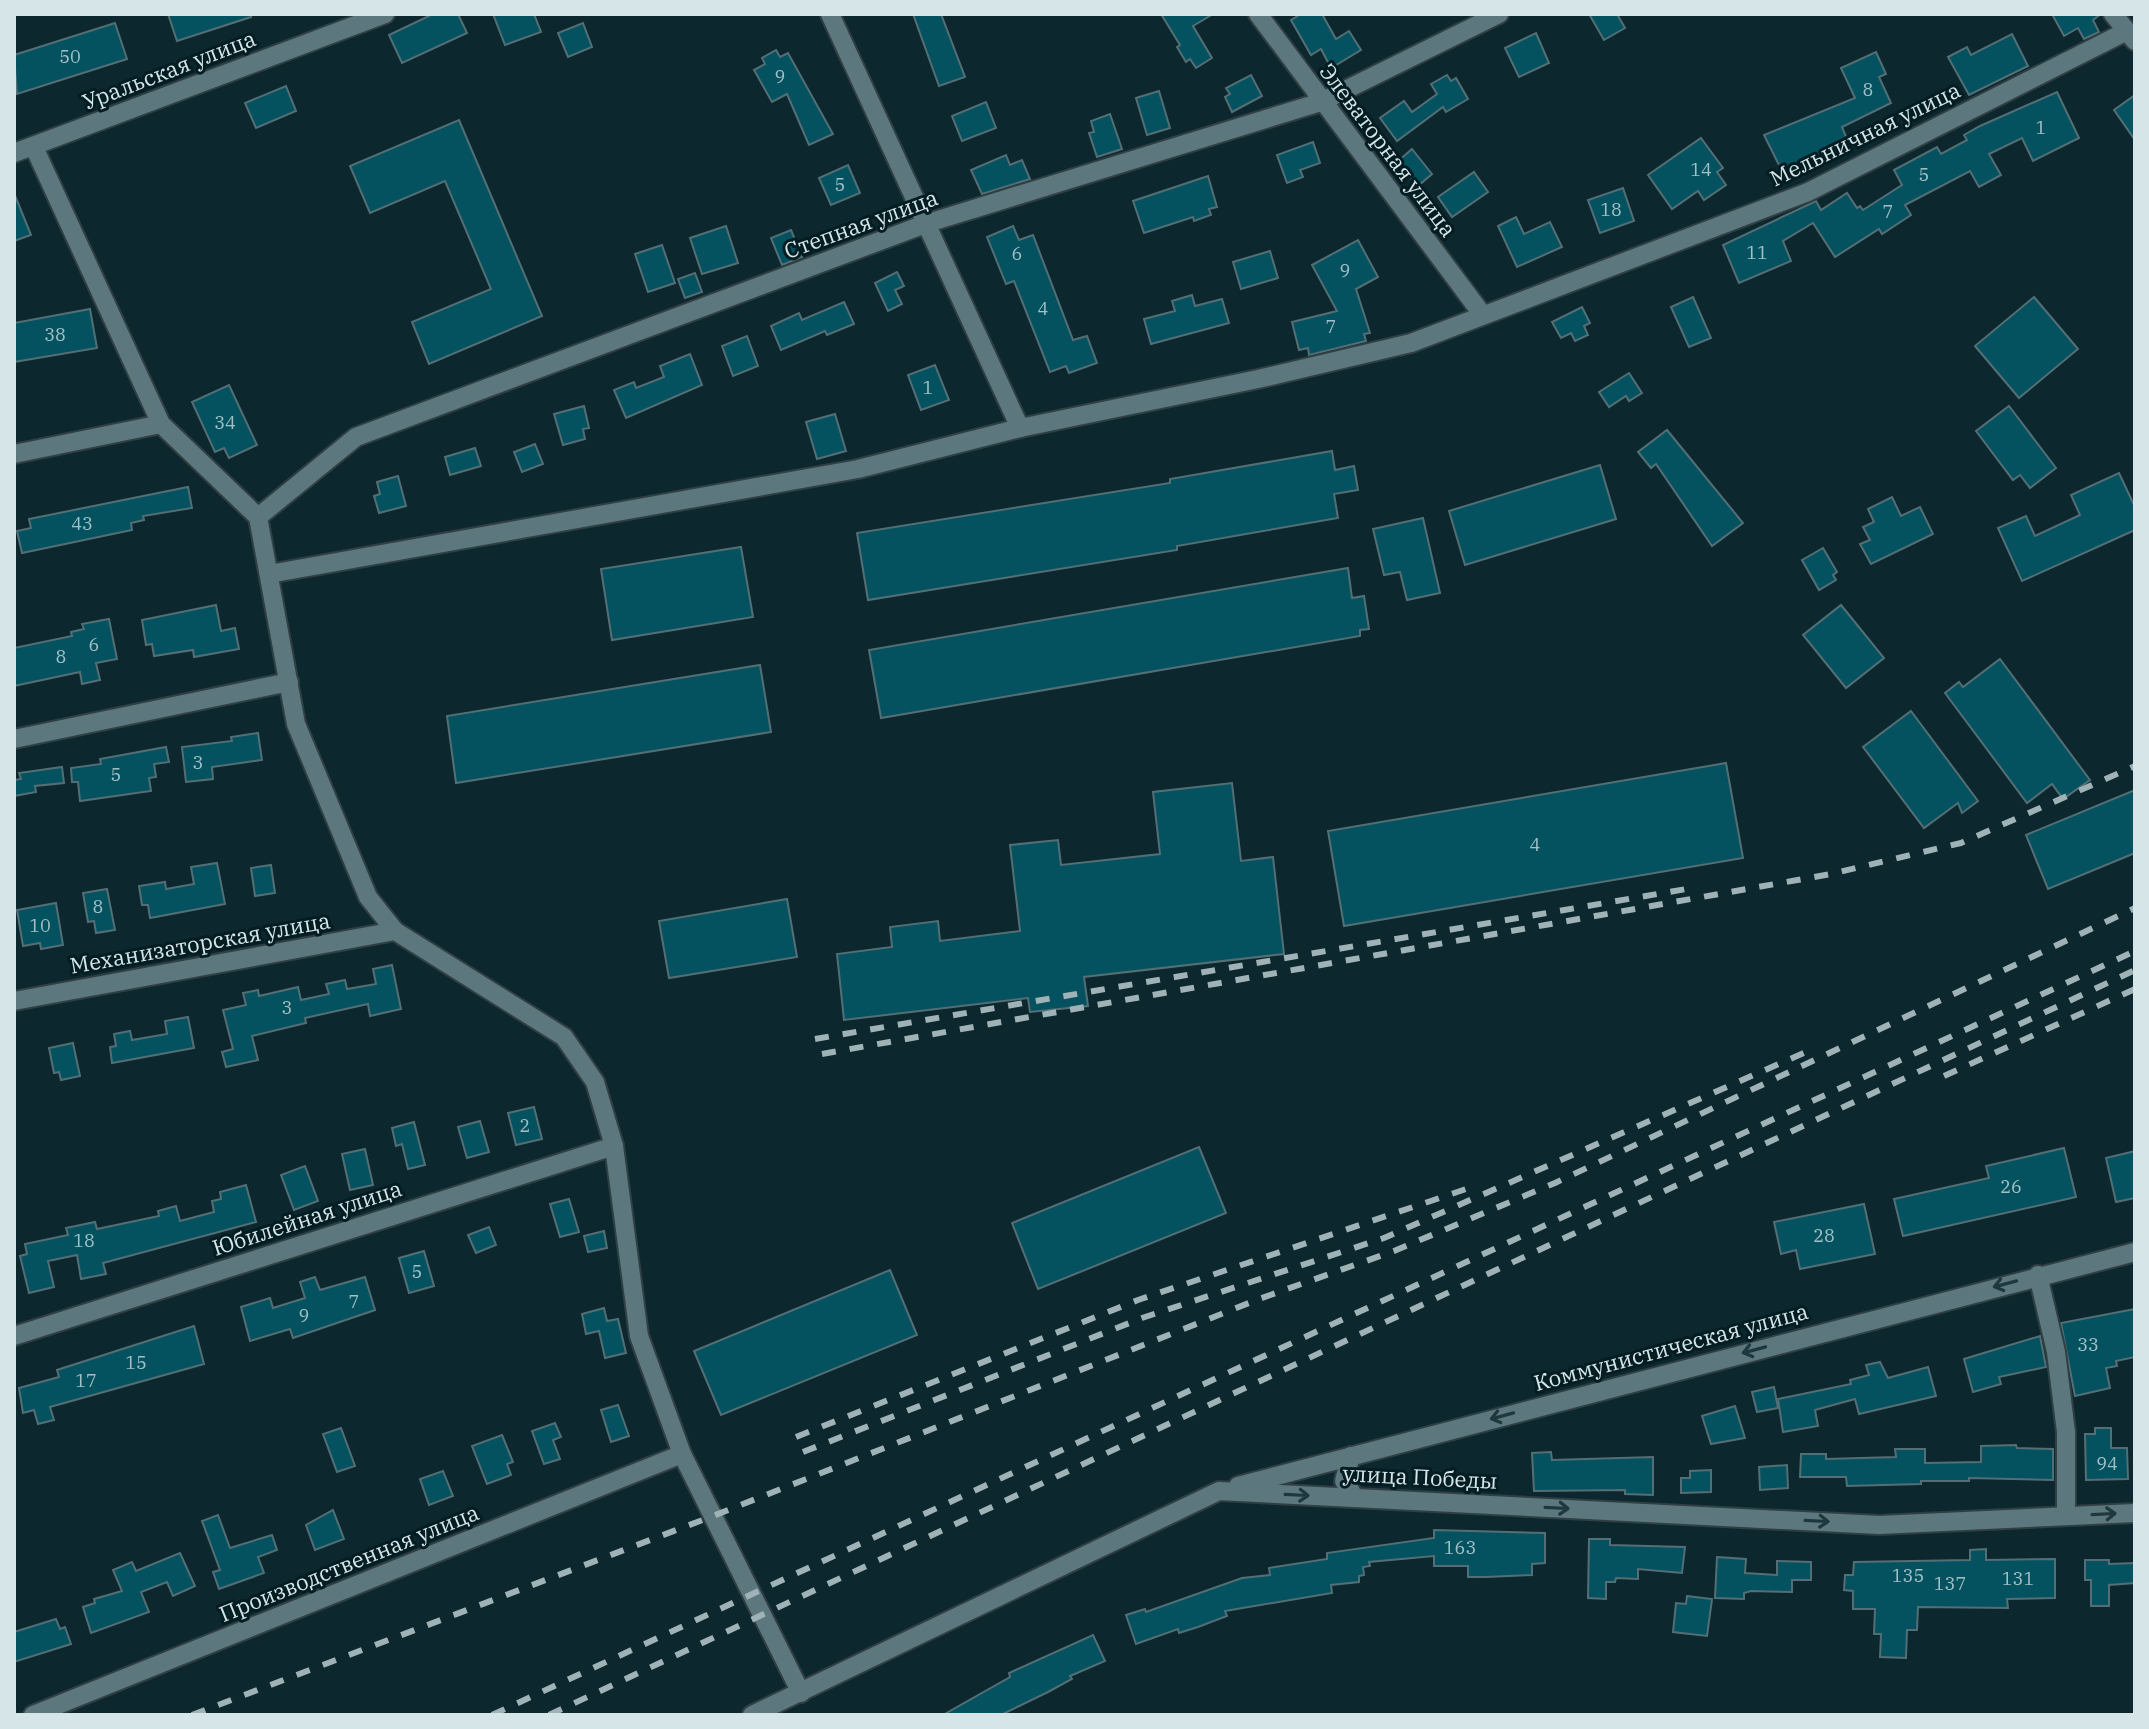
<svg xmlns="http://www.w3.org/2000/svg" width="2149" height="1729" font-family="'IBM Plex Serif',serif">
  <style>
    .building { fill: #04525f; stroke: #536f75; stroke-width: 2 }
    .lines { fill: none; stroke-linecap: round; stroke-linejoin: round }
    .minor-casing { stroke: #2f3f43; stroke-width: 22 }
    .minor { stroke: #5c787e; stroke-width: 18 }
    .rail { stroke: #9fb2b6; stroke-width: 6; stroke-dasharray: 14 14; stroke-linecap: butt }
    .oneway { stroke: #1e383e }
    .labels { text-anchor: middle; stroke-width: 6; stroke-linejoin: round; paint-order: stroke }
    .number-label { font-size: 18px; fill: #a2c0c6 }
    .street-label { font-size: 22px; fill: #d6e5e8; stroke: #031d23 }
  </style>
  <rect width="100%" height="100%" fill="#0c272d"/>
  <g class="building">
    <path d="M168 14H250L251 17 177 41Z"/>
    <path d="M433 14H458L467 33 402 63 389 35Z"/>
    <path d="M493 14H534L541 32 505 45Z"/>
    <path d="M913 14H941L965 77 939 86Z"/>
    <path d="M1161 14H1213L1193 26 1212 58 1196 68 1190 59 1186 62 1177 47 1180 45Z"/>
    <path d="M1301 14H1322L1336 39 1349 31 1361 50 1331 68 1321 49 1311 55 1291 20Z"/>
    <path d="M1589 14H1617L1625 28 1604 40Z"/>
    <path d="M2052 14H2101L2093 20 2099 32 2084 39 2078 28 2064 36Z"/>
    <path d="M115 23 127 59 17 94 14 55Z"/>
    <path d="M583 23 592 47 568 57 558 33Z"/>
    <path d="M1536 33 1549 63 1519 77 1505 48Z"/>
    <path d="M2012 34 2028 66 1969 95 1948 57 1967 47 1971 55Z"/>
    <path d="M776 50 780 57 788 53 833 134 809 145 787 94 772 102 754 70 765 64 762 58Z"/>
    <path d="M1876 52 1886 74 1879 77 1891 103 1842 127 1849 144 1783 173 1764 135 1855 98 1841 68Z"/>
    <path d="M1251 75 1262 96 1232 112 1225 97 1230 94 1226 88Z"/>
    <path d="M1447 75 1451 81 1456 78 1468 99 1446 112 1443 107 1397 141 1380 118 1404 101 1412 112 1437 94 1431 84Z"/>
    <path d="M286 86 296 111 256 128 245 103Z"/>
    <path d="M1159 91 1170 128 1147 135 1136 98Z"/>
    <path d="M2057 92 2079 138 2033 161 2022 138 1989 154 2001 175 1979 187 1970 171 1905 205 1911 215 1882 234 1879 229 1835 257 1813 223 1783 241 1791 261 1739 283 1723 245 1816 201 1821 210 1847 193 1857 208 1860 206 1863 210 1902 185 1894 170 1937 147 1941 154 1967 140 1964 135 1980 126Z"/>
    <path d="M2135 95V140L2114 110Z"/>
    <path d="M986 102 996 128 962 141 952 116Z"/>
    <path d="M1110 114 1122 149 1097 157 1089 133 1094 132 1091 121Z"/>
    <path d="M459 120 542 316 429 364 412 322 491 289 445 181 370 213 350 166Z"/>
    <path d="M1701 138 1723 168 1717 172 1726 185 1704 200 1698 191 1672 209 1648 175Z"/>
    <path d="M1313 142 1320 163 1300 170 1303 177 1287 183 1277 155Z"/>
    <path d="M1412 149 1432 174 1418 186 1397 162Z"/>
    <path d="M1006 155 1010 165 1022 160 1030 179 982 194 971 170Z"/>
    <path d="M848 165 860 193 831 205 819 178Z"/>
    <path d="M1474 172 1488 192 1452 217 1438 197Z"/>
    <path d="M1208 176 1217 207 1209 209 1211 215 1194 221 1193 217 1144 233 1133 201Z"/>
    <path d="M1623 188 1634 221 1600 233 1588 200Z"/>
    <path d="M14 193 31 235 14 241Z"/>
    <path d="M1516 217 1524 234 1550 222 1562 247 1517 267 1498 226Z"/>
    <path d="M726 226 738 263 702 274 690 238Z"/>
    <path d="M1013 226 1019 240 1033 235 1073 340 1087 336 1097 363 1069 373 1066 366 1050 372 1014 281 1006 284 987 237Z"/>
    <path d="M791 230 802 257 782 265 771 238Z"/>
    <path d="M1358 240 1378 277 1356 289 1370 333 1364 334 1366 341 1309 355 1308 348 1299 350 1292 322 1337 311 1312 265Z"/>
    <path d="M662 245 675 283 648 292 635 254Z"/>
    <path d="M1270 251 1278 278 1241 289 1233 262Z"/>
    <path d="M897 272 904 286 895 290 902 304 888 311 875 283Z"/>
    <path d="M695 273 702 292 685 298 678 279Z"/>
    <path d="M1192 295 1195 306 1222 299 1229 323 1151 344 1144 319 1175 311 1172 301Z"/>
    <path d="M1693 297 1711 338 1689 347 1671 307Z"/>
    <path d="M2034 297 2078 349 2019 398 1975 346Z"/>
    <path d="M844 302 854 324 827 335 825 331 781 350 771 326 799 313 802 320Z"/>
    <path d="M1582 307 1590 323 1584 326 1588 335 1575 341 1571 333 1561 338 1552 322Z"/>
    <path d="M90 309 97 348 14 362V323Z"/>
    <path d="M747 336 758 366 733 376 722 346Z"/>
    <path d="M690 354 702 385 626 418 614 390 634 382 636 388 664 377 660 366Z"/>
    <path d="M935 365 949 400 921 410 908 375Z"/>
    <path d="M1629 373 1642 393 1629 401 1626 396 1609 407 1599 392Z"/>
    <path d="M229 385 257 445 229 458 224 448 215 452 192 402Z"/>
    <path d="M584 406 589 428 583 429 585 439 563 445 554 414Z"/>
    <path d="M2009 406 2056 468 2030 488 2020 475 2013 480 1976 431Z"/>
    <path d="M835 414 846 451 817 459 806 422Z"/>
    <path d="M1667 430 1743 523 1712 546 1656 464 1651 468 1638 452Z"/>
    <path d="M535 444 543 464 522 472 514 452Z"/>
    <path d="M475 448 481 466 450 475 445 457Z"/>
    <path d="M1332 451 1335 470 1354 466 1358 490 1334 494 1338 518 1177 546V550L868 600 857 533 1170 483V479Z"/>
    <path d="M1600 465 1616 519 1465 565 1449 511Z"/>
    <path d="M2119 473 2135 507V530L2022 581 1998 528 2026 516 2035 536 2080 515 2071 495Z"/>
    <path d="M398 476 406 506 379 513 374 496 380 494 377 482Z"/>
    <path d="M188 487 192 508 143 516 144 520 131 523 132 530 22 553 17 531 31 528 29 519Z"/>
    <path d="M1892 497 1901 516 1920 507 1933 534 1871 564 1860 544 1870 540 1863 527 1874 522 1868 509Z"/>
    <path d="M1423 518 1440 593 1407 600 1400 572 1384 575 1373 529Z"/>
    <path d="M741 547 753 617 612 640 601 569Z"/>
    <path d="M1823 548 1837 572 1833 575 1836 580 1819 590 1802 560Z"/>
    <path d="M1348 568 1352 598 1364 596 1369 629 1360 630V636L881 718 869 650Z"/>
    <path d="M216 605 221 631 235 628 239 649 194 657 193 650 154 656 152 644 146 645 142 620Z"/>
    <path d="M1841 605 1884 658 1846 688 1803 635Z"/>
    <path d="M109 619 117 659 96 663 100 680 82 684 80 672 14 686V648L72 636 71 632 84 629 82 624Z"/>
    <path d="M2000 659 2090 780 2063 799 2052 784 2027 803 1945 693 1959 682 1963 687Z"/>
    <path d="M760 665 771 732 456 783 447 716Z"/>
    <path d="M1911 711 1978 801 1962 813 1958 803 1924 828 1863 747Z"/>
    <path d="M258 733 262 760 212 767 213 779 186 782 182 747 232 741 231 737Z"/>
    <path d="M166 747 169 762 154 764 156 777 149 778 151 791 80 801 78 782H72L71 768 101 764 100 759Z"/>
    <path d="M1726 763 1743 858 1344 926 1328 831Z"/>
    <path d="M62 767 64 783 35 786 36 792 14 796V780L21 779 19 773Z"/>
    <path d="M1232 783 1241 861 1273 857 1284 954 1084 977 1088 1006 1030 1012 1028 998 844 1020 837 954 892 947 890 927 938 921 940 941 1020 931 1010 845 1058 840 1061 865 1160 854 1153 792Z"/>
    <path d="M2135 790V853L2048 889 2026 835Z"/>
    <path d="M217 863 225 904 150 918 148 905H142L139 886 165 882 166 889 194 884 191 867Z"/>
    <path d="M271 865 275 893 255 896 251 868Z"/>
    <path d="M107 889 115 930 96 933 94 921 88 922 83 893Z"/>
    <path d="M787 899 797 957 669 978 659 921Z"/>
    <path d="M56 903 63 945 41 949 40 943 23 946 17 910Z"/>
    <path d="M392 965 401 1009 370 1016 368 1004 305 1018 306 1023 252 1036 258 1060 226 1067 222 1052 233 1049 223 1010 246 1005 243 993 258 990 259 996 298 987 301 1000 329 994 326 984 345 980 347 989 376 984 373 969Z"/>
    <path d="M188 1017 194 1048 112 1063 110 1047 116 1046 114 1034 130 1031 132 1040 167 1034 165 1021Z"/>
    <path d="M73 1043 80 1076 61 1080 59 1072 54 1073 49 1048Z"/>
    <path d="M534 1107 542 1139 516 1145 508 1113Z"/>
    <path d="M480 1121 489 1152 467 1158 458 1127Z"/>
    <path d="M414 1122 425 1165 408 1169 402 1144 396 1146 392 1128Z"/>
    <path d="M1199 1147 1226 1213 1038 1289 1012 1223Z"/>
    <path d="M2064 1148 2076 1197 1903 1236 1894 1199 1989 1178 1986 1166Z"/>
    <path d="M365 1149 373 1185 350 1190 342 1154Z"/>
    <path d="M2135 1151V1198L2116 1202 2106 1158Z"/>
    <path d="M305 1166 318 1201 294 1210 281 1175Z"/>
    <path d="M246 1185 256 1222 103 1263 106 1274 81 1279 77 1255 48 1261 54 1287 29 1293 20 1256 27 1254 25 1244 68 1235 66 1228 95 1222 97 1229 159 1216 158 1211 176 1206 180 1221 214 1212 212 1201 221 1199 220 1192Z"/>
    <path d="M569 1199 579 1232 560 1237 550 1204Z"/>
    <path d="M1864 1204 1875 1254 1800 1269 1796 1250 1781 1254 1774 1222Z"/>
    <path d="M489 1227 496 1245 476 1253 468 1235Z"/>
    <path d="M604 1231 607 1248 588 1252 584 1236Z"/>
    <path d="M424 1251 434 1286 409 1293 399 1258Z"/>
    <path d="M890 1270 917 1335 721 1415 694 1351Z"/>
    <path d="M315 1277 320 1290 365 1277 375 1310 293 1338 290 1329 250 1341 241 1307 270 1298 273 1308 305 1298 300 1282Z"/>
    <path d="M604 1308 607 1321 618 1319 626 1353 605 1358 599 1331 586 1334 582 1314Z"/>
    <path d="M2135 1309V1357L2116 1361 2117 1366 2106 1368 2110 1388 2075 1396 2061 1323Z"/>
    <path d="M194 1326 204 1364 50 1407 54 1420 38 1424 34 1410 23 1413 19 1388 59 1377 57 1370Z"/>
    <path d="M2040 1336 2046 1367 1999 1377 2001 1384 1973 1392 1964 1359Z"/>
    <path d="M1880 1362 1888 1378 1928 1367 1936 1396 1859 1414 1855 1399 1815 1410 1818 1426 1783 1432 1778 1399 1851 1384 1850 1380 1869 1375 1866 1365Z"/>
    <path d="M1774 1387 1778 1408 1757 1412 1752 1392Z"/>
    <path d="M618 1405 629 1436 611 1442 601 1410Z"/>
    <path d="M1735 1406 1745 1438 1711 1444 1702 1416Z"/>
    <path d="M555 1423 561 1437 553 1440 560 1459 544 1464 532 1431Z"/>
    <path d="M341 1428 355 1466 337 1472 323 1434Z"/>
    <path d="M2095 1428H2111V1448H2127L2128 1479 2086 1480 2085 1434H2095Z"/>
    <path d="M502 1435 513 1462 507 1464 511 1475 487 1484 472 1446Z"/>
    <path d="M2016 1445 2017 1448 2053 1449V1480L1969 1478V1481H1921V1484L1847 1486 1846 1477H1800L1801 1454H1826V1459L1896 1457 1895 1449H1925V1463L1981 1462V1446Z"/>
    <path d="M1551 1452 1552 1460 1653 1457V1495L1625 1494V1490L1534 1491 1532 1453Z"/>
    <path d="M1787 1465 1788 1488 1760 1490 1759 1467Z"/>
    <path d="M1711 1470V1492L1681 1493V1478H1690V1471Z"/>
    <path d="M443 1471 453 1496 429 1505 420 1479Z"/>
    <path d="M333 1510 344 1539 315 1550 306 1525Z"/>
    <path d="M218 1515 230 1548 272 1535 277 1550 258 1557 264 1573 219 1589 213 1572 220 1570 202 1521Z"/>
    <path d="M1434 1530 1545 1533V1563L1532 1564V1575L1486 1577H1468V1566H1434V1556L1369 1562 1370 1566 1363 1567 1364 1575 1359 1576V1582L1331 1585 1332 1593 1225 1611 1227 1616 1198 1627 1179 1633 1178 1629 1136 1644 1126 1615 1145 1609 1146 1612 1242 1578 1270 1575 1269 1568 1327 1559V1553L1434 1538Z"/>
    <path d="M1589 1539H1610V1545L1685 1547 1682 1573 1638 1569V1579L1616 1578 1615 1582H1606V1599L1588 1598Z"/>
    <path d="M1986 1549V1560L2055 1559V1598L2007 1599 2008 1608 1918 1607 1917 1630H1907L1906 1658 1880 1657 1881 1634H1874L1875 1609H1853V1591L1844 1590 1845 1575H1853L1854 1562 1970 1560V1550Z"/>
    <path d="M180 1553 195 1586 173 1596 167 1582 141 1592 149 1612 91 1633 83 1607 95 1603 94 1599 122 1591 113 1570 132 1562 136 1571Z"/>
    <path d="M1717 1557 1746 1559 1745 1573 1777 1575V1561L1811 1562V1580H1792V1592L1751 1591 1744 1593V1599L1715 1598Z"/>
    <path d="M2085 1560H2109V1564L2135 1563V1583L2109 1585V1606H2091V1580H2085Z"/>
    <path d="M1687 1596 1712 1599 1707 1636 1673 1632 1676 1603 1686 1604Z"/>
    <path d="M56 1619 60 1629 65 1627 71 1644 14 1662V1632Z"/>
    <path d="M1093 1635 1105 1661 1070 1676 1072 1679 1048 1692 1001 1715H943L1010 1677 1009 1673Z"/>
  </g>
  <g class="lines">
    <g class="minor-casing">
      <g id="minor">
        <path d="M830 14 1020 428"/>
        <path d="M1258 14 1482 314"/>
        <path d="M2113 14 2135 41"/>
        <path d="M34 147 161 424 258 517 296 724 368 897 395 931 564 1037 595 1082 614 1146 639 1336 682 1454 801 1693"/>
        <path d="M14 153 385 14"/>
        <path d="M14 454 161 424"/>
        <path d="M258 517 356 437 928 223 1321 102 1499 14"/>
        <path d="M269 574 858 469 1020 428 1258 379 1411 343 1808 192 2127 31"/>
        <path d="M14 739 289 682"/>
        <path d="M14 1001 395 931"/>
        <path d="M2038 1275 2056 1352 2066 1432V1516"/>
        <path d="M14 1336 614 1146"/>
        <path d="M1351 1456 1344 1481 1355 1498"/>
        <path d="M1238 1486 2135 1252"/>
        <path d="M33 1715 682 1454"/>
        <path d="M752 1715 1219 1491 1879 1525 2135 1513"/>
      </g>
    </g>
    <use href="#minor" class="minor"/>
    <g class="rail">
      <path d="M815 1039 1692 888"/>
      <path d="M822 1054 1831 874 1961 843 2135 766"/>
      <path d="M1944 1076 2135 989"/>
      <path d="M796 1437 1138 1300 1478 1185"/>
      <path d="M803 1452 1142 1318 1384 1238 1815 1048"/>
      <path d="M192 1715 713 1516 1259 1299 1394 1251 1555 1183 2135 908"/>
      <path d="M492 1715 2135 951"/>
      <path d="M549 1715 2135 970"/>
    </g>
  </g>
  <defs><path id="oneway-shaft" d="M-6 0H5M1.5-3L5.5 0L1.5 3" fill="none" stroke-width="1.6" stroke-linecap="round" stroke-linejoin="round" transform="scale(2)"/></defs>
  <g class="oneway">
    <use href="#oneway-shaft" transform="translate(2005 1284) rotate(165)"/>
    <use href="#oneway-shaft" transform="translate(1754 1350) rotate(165)"/>
    <use href="#oneway-shaft" transform="translate(1502 1416) rotate(165)"/>
    <use href="#oneway-shaft" transform="translate(1297 1495) rotate(3)"/>
    <use href="#oneway-shaft" transform="translate(1557 1508) rotate(3)"/>
    <use href="#oneway-shaft" transform="translate(2104 1514) rotate(-3)"/>
    <use href="#oneway-shaft" transform="translate(1817 1521) rotate(3)"/>
  </g>
  <g class="labels">
    <g class="number-label">
      <text x="70" y="63">50</text>
      <text x="780" y="83">9</text>
      <text x="1868" y="96">8</text>
      <text x="2041" y="134">1</text>
      <text x="1701" y="176">14</text>
      <text x="1924" y="181">5</text>
      <text x="840" y="191">5</text>
      <text x="1611" y="216">18</text>
      <text x="1888" y="218">7</text>
      <text x="1757" y="259">11</text>
      <text x="1017" y="260">6</text>
      <text x="1345" y="277">9</text>
      <text x="1043" y="315">4</text>
      <text x="1331" y="333">7</text>
      <text x="55" y="341">38</text>
      <text x="928" y="394">1</text>
      <text x="225" y="429">34</text>
      <text x="82" y="530">43</text>
      <text x="94" y="651">6</text>
      <text x="61" y="663">8</text>
      <text x="198" y="769">3</text>
      <text x="116" y="781">5</text>
      <text x="1535" y="851">4</text>
      <text x="98" y="913">8</text>
      <text x="40" y="932">10</text>
      <text x="287" y="1014">3</text>
      <text x="525" y="1132">2</text>
      <text x="2011" y="1193">26</text>
      <text x="1824" y="1242">28</text>
      <text x="84" y="1247">18</text>
      <text x="417" y="1278">5</text>
      <text x="354" y="1308">7</text>
      <text x="304" y="1322">9</text>
      <text x="2088" y="1351">33</text>
      <text x="136" y="1369">15</text>
      <text x="86" y="1387">17</text>
      <text x="2107" y="1470">94</text>
      <text x="1460" y="1554">163</text>
      <text x="1908" y="1582">135</text>
      <text x="2018" y="1585">131</text>
      <text x="1950" y="1590">137</text>
    </g>
    <g class="street-label">
      <text transform="translate(169 70) rotate(-21)" y="8">Уральская улица</text>
      <text transform="translate(1865 134) rotate(-26)" y="8">Мельничная улица</text>
      <text transform="translate(1388 150) rotate(53)" y="8">Элеваторная улица</text>
      <text transform="translate(861 224) rotate(-20)" y="8">Степная улица</text>
      <text transform="translate(200 943) rotate(-10)" y="8">Механизаторская улица</text>
      <text transform="translate(307 1218) rotate(-18)" y="8">Юбилейная улица</text>
      <text transform="translate(1671 1347) rotate(-15)" y="8">Коммунистическая улица</text>
      <text transform="translate(1420 1477) rotate(3)" y="8">улица Победы</text>
      <text transform="translate(349 1563) rotate(-22)" y="8">Производственная улица</text>
    </g>
  </g>
  <rect width="2149" height="1729" fill="none" stroke="#d6e5e8" stroke-width="32"/>
</svg>
